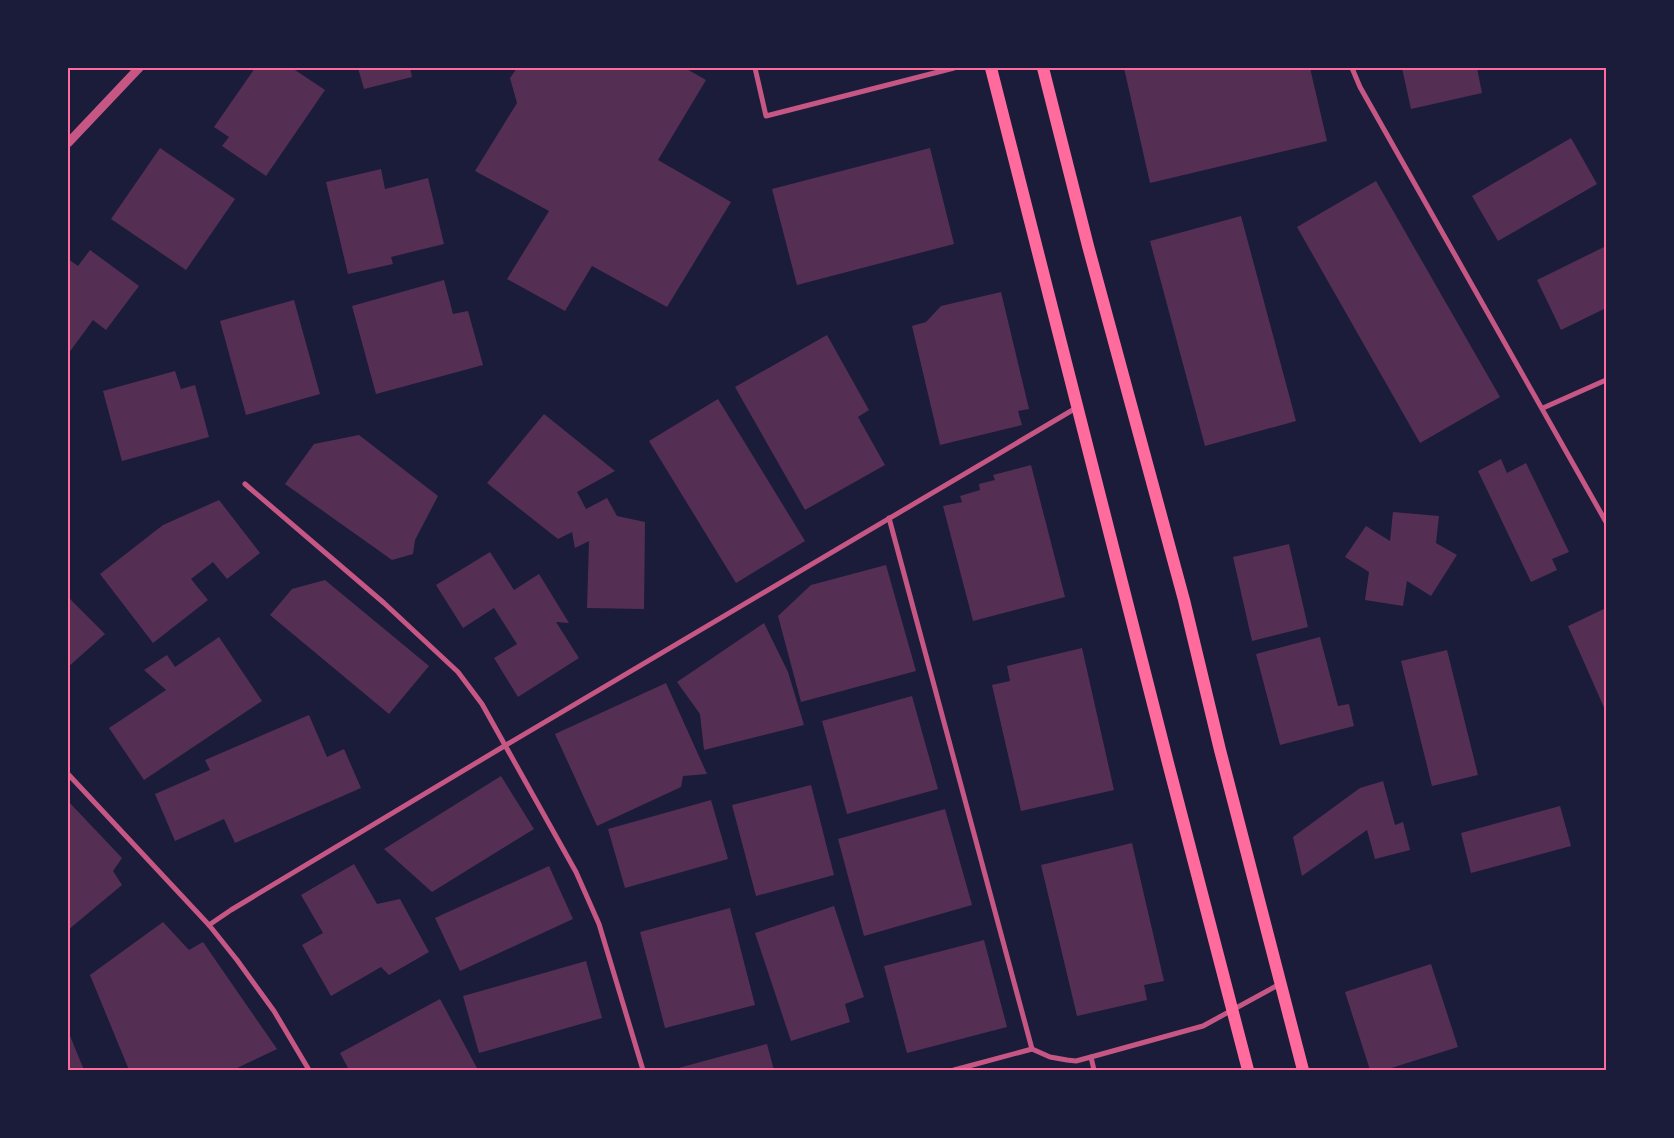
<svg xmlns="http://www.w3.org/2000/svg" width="1674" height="1138" font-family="'Space Grotesk',sans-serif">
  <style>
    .building { fill: #542f53 }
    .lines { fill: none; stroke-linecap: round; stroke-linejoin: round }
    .minor { stroke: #c65784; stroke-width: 5 }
    .tertiary { stroke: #c65784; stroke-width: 9 }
    .primary { stroke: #ff6b9d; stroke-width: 12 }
    .neatline { fill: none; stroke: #ff6b9d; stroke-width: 2 }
  </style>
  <rect width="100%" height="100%" fill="#1b1b3a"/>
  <g class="building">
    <path d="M255 68H292L325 90 266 176 222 146 229 137 214 127Z"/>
    <path d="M358 68H410L412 77 364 89Z"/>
    <path d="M517 68H685L706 80 658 160 731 202 667 307 592 266 565 311 507 279 549 211 475 171 517 103 510 78Z"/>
    <path d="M1124 68H1310L1327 141 1150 183Z"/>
    <path d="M1402 68H1477L1482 93 1411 109Z"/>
    <path d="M1571 138 1597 184 1498 241 1472 196Z"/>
    <path d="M160 148 235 199 186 270 111 219Z"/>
    <path d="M930 148 954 244 797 285 772 189Z"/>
    <path d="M381 169 385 189 428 178 444 244 391 257 393 264 348 274 326 182Z"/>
    <path d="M1376 181 1500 397 1420 443 1297 227Z"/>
    <path d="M1241 216 1296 421 1205 446 1150 241Z"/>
    <path d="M1606 246V308L1561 330 1537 280Z"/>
    <path d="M90 250 139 286 106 330 93 320 68 354V259L78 266Z"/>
    <path d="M444 280 453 314 468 311 483 365 376 394 352 306Z"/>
    <path d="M1001 292 1029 409 1018 411 1022 425 940 445 912 326 926 322 941 306Z"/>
    <path d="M294 300 320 394 246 415 220 321Z"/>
    <path d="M827 335 869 410 858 417 885 465 805 510 735 387Z"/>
    <path d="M175 371 181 389 195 385 209 437 122 461 103 391Z"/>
    <path d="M718 399 805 541 736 583 649 441Z"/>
    <path d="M544 414 615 471 577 492 586 509 607 498 617 516 645 522 644 609 587 608 589 541 575 548 572 532 558 539 487 483Z"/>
    <path d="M359 435 438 496 415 540 413 554 392 560 285 484 314 444Z"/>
    <path d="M1501 459 1507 473 1526 463 1569 552 1552 559 1557 570 1531 582 1478 471Z"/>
    <path d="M1031 465 1065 597 973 621 943 506 962 502 960 496 980 490 979 484 995 480 993 475Z"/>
    <path d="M219 500 260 553 227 579 213 562 191 579 208 600 153 643 100 574 163 525Z"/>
    <path d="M1393 512 1439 516 1436 543 1457 555 1431 596 1407 581 1403 606 1365 600 1369 572 1345 557 1366 526 1390 541Z"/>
    <path d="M1289 544 1308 627 1252 641 1233 557Z"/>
    <path d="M490 552 514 590 539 574 569 623 556 622 579 658 518 697 494 658 517 644 494 608 463 628 436 585Z"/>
    <path d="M886 565 916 671 801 702 778 616 811 585Z"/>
    <path d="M325 580 429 666 389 714 270 615 292 589Z"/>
    <path d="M68 597 105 634 68 667Z"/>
    <path d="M1606 608V712L1568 626Z"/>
    <path d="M764 623 788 672 804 725 704 750 700 714 677 682Z"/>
    <path d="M219 637 262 701 144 780 109 728 166 690 144 670 167 655 175 667Z"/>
    <path d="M1320 637 1338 706 1349 704 1354 726 1280 745 1256 654Z"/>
    <path d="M1082 648 1114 790 1021 811 992 685 1010 681 1007 666Z"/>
    <path d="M1447 650 1478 775 1432 786 1401 661Z"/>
    <path d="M666 683 707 774 683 776 681 787 597 826 555 734Z"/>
    <path d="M912 696 938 789 847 814 822 721Z"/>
    <path d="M309 715 327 757 344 749 361 788 235 843 224 819 175 841 155 794 210 770 205 760Z"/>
    <path d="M501 776 534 829 432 892 384 849Z"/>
    <path d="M1383 781 1395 825 1403 822 1410 850 1375 859 1367 830 1302 876 1293 837 1360 788Z"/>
    <path d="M811 785 834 875 756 896 732 805Z"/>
    <path d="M711 800 728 859 625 888 608 829Z"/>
    <path d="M68 801 122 858 113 871 122 885 68 930Z"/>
    <path d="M1560 806 1571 846 1471 873 1461 833Z"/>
    <path d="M945 809 972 905 864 936 838 839Z"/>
    <path d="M1132 843 1164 981 1144 985 1147 1000 1077 1016 1041 865Z"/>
    <path d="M354 864 377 904 400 899 429 952 389 975 381 967 331 996 302 945 323 933 301 895Z"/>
    <path d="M549 866 573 919 460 971 435 918Z"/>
    <path d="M834 906 864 997 845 1004 850 1022 791 1041 755 933Z"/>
    <path d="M730 908 755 1005 665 1028 640 932Z"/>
    <path d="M163 922 189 950 203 942 277 1049 233 1070H129L90 975Z"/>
    <path d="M984 940 1007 1027 907 1053 884 966Z"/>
    <path d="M586 961 602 1018 479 1053 463 996Z"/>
    <path d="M1431 964 1458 1047 1385 1070H1370L1345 992Z"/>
    <path d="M440 999 478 1070H349L340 1053Z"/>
    <path d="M68 1031 84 1070H68Z"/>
    <path d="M767 1044 774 1070H671Z"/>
  </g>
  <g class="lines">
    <g class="minor">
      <path d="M755 68 766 116 954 68"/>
      <path d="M1352 68 1360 87 1606 522"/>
      <path d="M1543 408 1606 380"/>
      <path d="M245 484 384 603 458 672 482 704 576 872 599 924 643 1070"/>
      <path d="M889 518 1032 1049"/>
      <path d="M68 774 209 925 237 960 274 1011 309 1070"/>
      <path d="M209 925 231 910 506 745 1076 408"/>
      <path d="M954 1070 1032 1049 1050 1057 1067 1060 1076 1061 1091 1057"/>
      <path d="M1094 1070 1091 1057 1203 1026 1280 984"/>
    </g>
    <path class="tertiary" d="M68 143 139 68"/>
    <g class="primary">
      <path d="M991 68 1168 763 1248 1070"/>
      <path d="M1043 68 1088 246 1184 600 1220 750 1303 1070"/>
    </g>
  </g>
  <rect width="1674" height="1138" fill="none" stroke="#1b1b3a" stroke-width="138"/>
  <rect x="69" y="69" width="1536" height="1000" class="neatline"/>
</svg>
